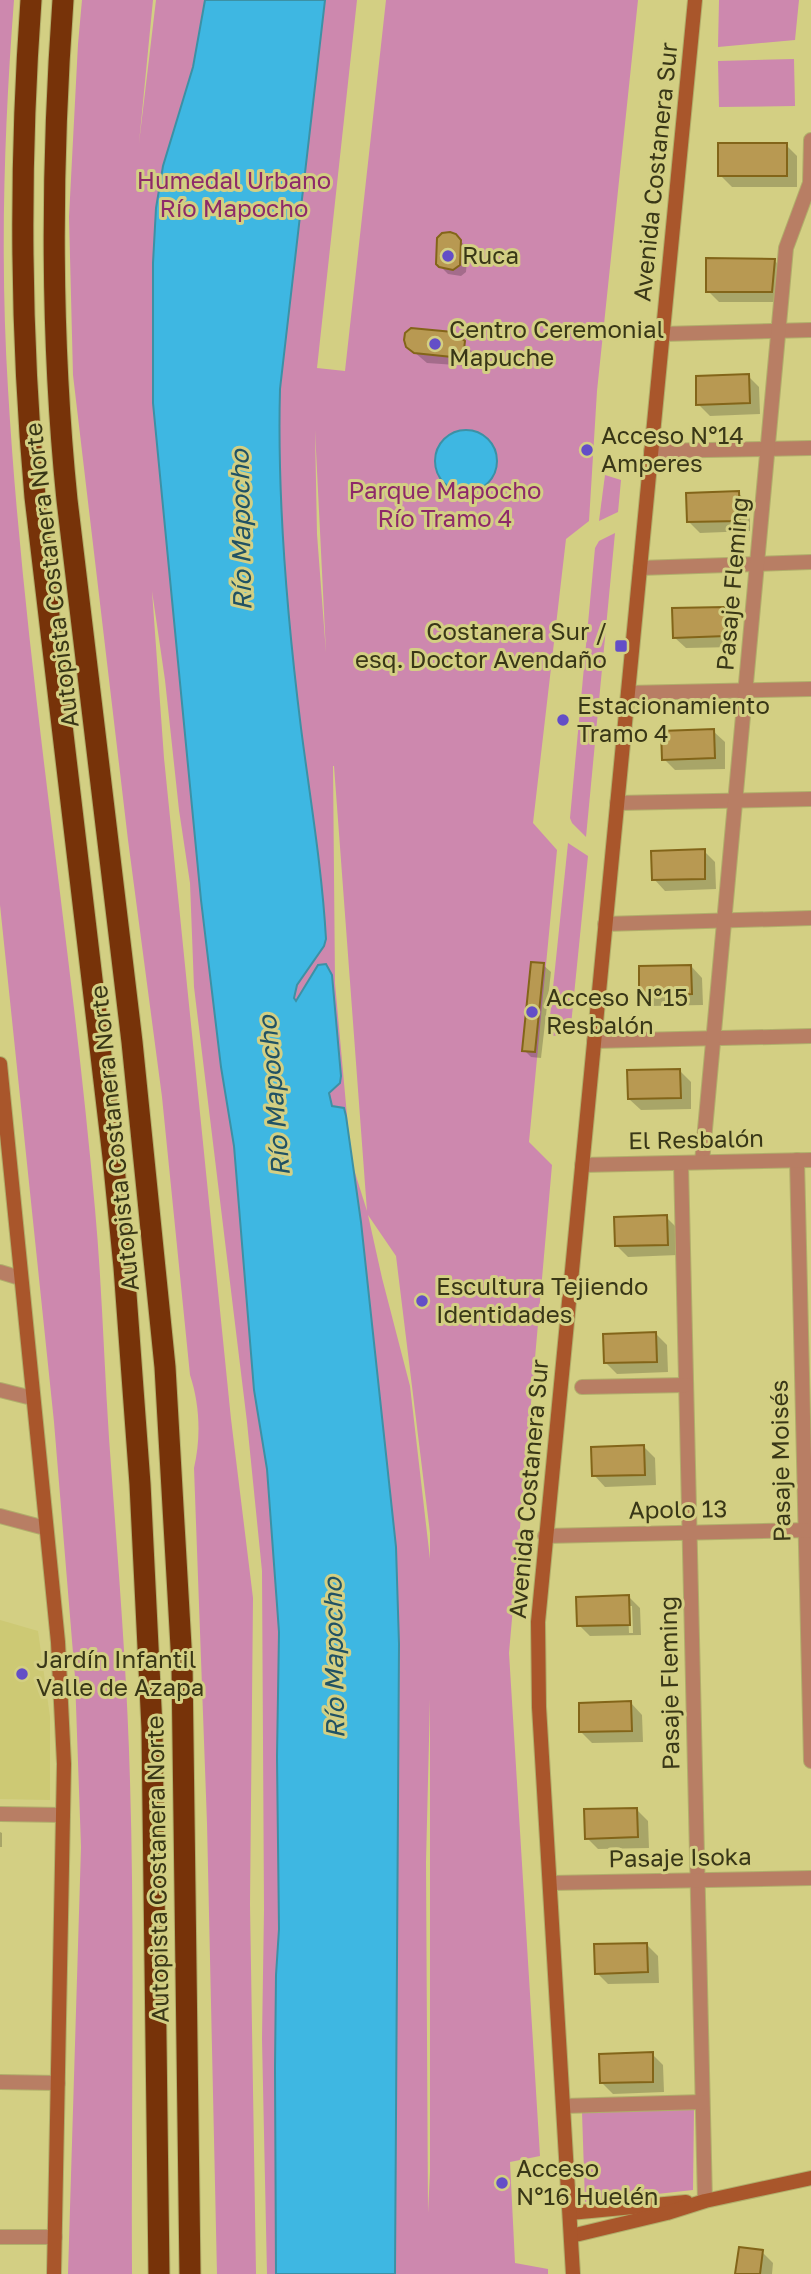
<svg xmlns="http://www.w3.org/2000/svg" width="811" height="2274" font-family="'Golos Text',sans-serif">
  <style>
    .built { fill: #cdc974 }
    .green { fill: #cd88ae; fill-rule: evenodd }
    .water { fill: #3eb7e2; stroke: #3c91a5; stroke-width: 2 }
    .shadow { fill: #0003; fill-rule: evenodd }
    .building { fill: #b89952; stroke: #836519; stroke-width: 2 }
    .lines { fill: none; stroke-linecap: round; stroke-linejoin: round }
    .street-casing { stroke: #b1ae6b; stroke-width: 16 }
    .secondary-casing { stroke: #b1ae6b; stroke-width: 16 }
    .highway-casing { stroke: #b1ae6b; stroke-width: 23 }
    .street { stroke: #b87e64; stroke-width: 14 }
    .secondary { stroke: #a9562b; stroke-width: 14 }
    .highway { stroke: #773309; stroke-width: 21 }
    .poi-dot { fill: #634ec7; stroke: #d3cf83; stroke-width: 2.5 }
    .labels { text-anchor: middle; stroke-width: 6; stroke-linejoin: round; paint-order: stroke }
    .street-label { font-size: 24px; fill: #393717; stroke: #d3cf83 }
    .park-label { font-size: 24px; fill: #8e2a69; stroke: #d3cf83 }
    .poi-label { font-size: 24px; fill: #393717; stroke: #d3cf83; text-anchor: start }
    .water-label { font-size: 26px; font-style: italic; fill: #215264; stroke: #d3cf83 }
  </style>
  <rect width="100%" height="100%" fill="#d3cf83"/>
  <path class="built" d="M0 1620 38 1631 50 1717V1800L0 1799Z"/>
  <g class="green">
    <path d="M0 0H14C4 129 0 260 8 389 24 664 71 936 95 1209 102 1286 104 1362 109 1438 117 1552 127 1667 130 1781 135 1945 131 2110 132 2274H68L81 1847 75 1677 54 1422 0 905Z"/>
    <path d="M82 0H153L139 143 156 0H357L317 368 345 371 386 0H638L597 391 589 521 566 539 533 823 557 850 529 1142 552 1165 509 1653 540 2156 510 2162 515 2263 548 2269V2274H267L262 2039 264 1910 262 1571 247 1422 194 987 190 883 179 810 165 680 152 591 164 758 231 1419 253 1598 250 1905 256 2274H217L207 1823 194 1468C201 1438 200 1405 190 1375L162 1097 128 840 73 375 69 217 78 44ZM315 430 326 653 317 534ZM333 766H334L367 1211 351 1160 335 983ZM368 1215 396 1256 430 1533V1559L410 1386 382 1278ZM430 1699V2172L428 2213 426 1862Z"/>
    <path d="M719 0H799L795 40 718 47Z"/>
    <path d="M794 59 795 106 719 107 718 61Z"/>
    <path d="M605 475 621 480 618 512 599 521Z"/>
    <path d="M615 533 586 837 572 823 570 818 595 548 599 541Z"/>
    <path d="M568 843 588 856 570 1035 548 1036Z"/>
    <path d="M694 2109 693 2190 585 2202 582 2112Z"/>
  </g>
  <g class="water">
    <path d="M205 0H325L280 389C277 502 287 616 301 728 310 798 322 868 326 939L324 946 297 985 294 998 296 1001 318 965 326 964 332 975 341 1076 340 1083 329 1093 332 1106 344 1108 346 1116 361 1222 396 1547 399 1644 395 2274H276L275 2068 276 1975 279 1929 277 1757 279 1632 267 1469 254 1390 234 1146 221 1067 201 900 153 403V263L156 208 163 166 193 67Z"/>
    <circle cx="466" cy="461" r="31"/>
  </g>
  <g class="shadow">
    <path d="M786 145 797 156V187H732L720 175Z"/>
    <path d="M455 235 468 249 466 272 461 276 448 274 437 263Z"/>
    <path d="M774 260 785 272 783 302H719L708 291Z"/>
    <path d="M463 343 462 358H466V346L475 354V361L470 366 427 363 407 346Z"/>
    <path d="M748 376 759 387 760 414 710 416 698 404Z"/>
    <path d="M738 493 750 504V531L700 533 689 522Z"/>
    <path d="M724 609 736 620V647L686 648 674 637Z"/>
    <path d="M713 731 725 742V769L675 770 664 759Z"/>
    <path d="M704 851 715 862 716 889 665 891 654 879Z"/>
    <path d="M543 965 551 972 541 1058 531 1057 524 1050Z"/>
    <path d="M691 966 702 978 703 1005 652 1006 641 995Z"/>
    <path d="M679 1070 691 1082V1109L641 1110 629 1099Z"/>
    <path d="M666 1217 677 1228 678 1255 628 1257 616 1245Z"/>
    <path d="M656 1334 667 1345 668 1372 617 1374 606 1363Z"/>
    <path d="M644 1447 655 1458 656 1485 605 1487 594 1475Z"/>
    <path d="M629 1597 640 1608 641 1635 590 1636 579 1625ZM628 1606H632L633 1633H629Z"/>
    <path d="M631 1703 642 1715 643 1742 592 1743 581 1732Z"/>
    <path d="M637 1810 648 1821 649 1848 598 1849 587 1838Z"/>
    <path d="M0 1832 2 1833V1847H0Z"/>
    <path d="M647 1945 658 1956 659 1983 608 1984 597 1973Z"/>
    <path d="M652 2054 663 2065 664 2092 613 2094 602 2083Z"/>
    <path d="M762 2252 773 2263 772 2274H737Z"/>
  </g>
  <g class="building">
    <rect x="718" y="143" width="69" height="33"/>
    <path d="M450 232 456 234 461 240 460 265 453 270 439 267 436 264 437 238 442 233Z"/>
    <path d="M706 258 775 259 772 292H706Z"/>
    <path d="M411 328 453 332 465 341 464 349 459 356 452 357 414 353 406 347 404 340 405 333Z"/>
    <path d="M749 374 750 403 696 405V376Z"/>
    <path d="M739 491 740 521 687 522 686 493Z"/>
    <path d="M725 607 726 636 673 638 672 608Z"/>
    <path d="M714 729 715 758 662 760 661 731Z"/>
    <path d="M705 849V879L652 880 651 851Z"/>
    <path d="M531 962 544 963 535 1052 522 1051Z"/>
    <path d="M691 965 692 994 639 996V966Z"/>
    <path d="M680 1069 681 1098 628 1099 627 1070Z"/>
    <path d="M667 1215 668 1245 615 1246 614 1217Z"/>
    <path d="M656 1332 657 1362 604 1363 603 1334Z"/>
    <path d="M644 1445 645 1475 592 1476 591 1447Z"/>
    <path d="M629 1595 630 1625 577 1626 576 1597Z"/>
    <path d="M631 1701 632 1731 579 1732V1703Z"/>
    <path d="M637 1808 638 1837 585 1839 584 1809Z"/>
    <path d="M647 1943 648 1972 595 1974 594 1944Z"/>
    <path d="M653 2052V2082L600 2083 599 2054Z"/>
    <path d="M739 2247 763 2250 760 2274H735Z"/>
  </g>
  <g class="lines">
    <g class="street-casing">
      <g id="street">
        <path d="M663 334 811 330"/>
        <path d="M651 451 811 448"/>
        <path d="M640 568 811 562"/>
        <path d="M628 693 811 689"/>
        <path d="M617 803 811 799"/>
        <path d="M605 924 811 918"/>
        <path d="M594 1041 811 1036"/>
        <path d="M797 1160 811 1761"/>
        <path d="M702 1162 786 248 810 183 811 140"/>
        <path d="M681 1163 705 2201"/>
        <path d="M582 1165 811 1160"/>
        <path d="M0 1272 20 1278"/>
        <path d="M582 1387 686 1385"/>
        <path d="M0 1390 32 1398"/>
        <path d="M0 1516 45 1528"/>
        <path d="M545 1536 811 1530"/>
        <path d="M0 1814 63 1815"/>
        <path d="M550 1883 811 1878"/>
        <path d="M0 2082 58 2083"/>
        <path d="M564 2106 702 2102"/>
        <path d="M0 2237H55"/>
      </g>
    </g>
    <g class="secondary-casing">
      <g id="secondary">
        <path d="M0 1064 58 1642 64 1764 54 2274"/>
        <path d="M570 2213 686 2202"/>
        <path d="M571 2236 667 2213 705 2201 811 2178"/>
        <path d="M573 2274 539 1707 538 1622 695 0"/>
      </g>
    </g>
    <g class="highway-casing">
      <g id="highway">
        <path d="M31 0C19 166 20 331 35 497L113 1157 124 1267 140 1484 152 1728 159 2274"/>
        <path d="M63 0C51 167 50 333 67 500L132 1042 165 1367 182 1664 190 2274"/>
      </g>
    </g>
    <use href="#street" class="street"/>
    <use href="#secondary" class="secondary"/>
    <use href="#highway" class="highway"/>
  </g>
  <g class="poi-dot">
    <circle cx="448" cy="256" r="7"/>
    <circle cx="435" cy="344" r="7"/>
    <circle cx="587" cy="450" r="7"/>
    <rect x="614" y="639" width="14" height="14" rx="3.5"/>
    <circle cx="563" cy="720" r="7"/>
    <circle cx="532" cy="1012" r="7"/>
    <circle cx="422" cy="1301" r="7"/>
    <circle cx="22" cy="1674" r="7"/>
    <circle cx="502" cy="2183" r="7"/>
  </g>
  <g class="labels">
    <g class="street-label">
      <text transform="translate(656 172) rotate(-84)" y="8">Avenida Costanera Sur</text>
      <text transform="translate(52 575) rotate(-97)" y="8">Autopista Costanera Norte</text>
      <text transform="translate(733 584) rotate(-85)" y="8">Pasaje Fleming</text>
      <text transform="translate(115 1138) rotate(-96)" y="8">Autopista Costanera Norte</text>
      <text transform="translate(696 1140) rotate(-1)" y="8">El Resbalón</text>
      <text transform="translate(781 1461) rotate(-91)" y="8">Pasaje Moisés</text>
      <text transform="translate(529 1489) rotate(-85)" y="8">Avenida Costanera Sur</text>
      <text transform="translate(678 1510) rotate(-1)" y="8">Apolo 13</text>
      <text transform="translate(670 1683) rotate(-91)" y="8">Pasaje Fleming</text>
      <text transform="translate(680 1858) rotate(-1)" y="8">Pasaje Isoka</text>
      <text transform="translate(158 1869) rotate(-91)" y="8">Autopista Costanera Norte</text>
    </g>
    <g class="park-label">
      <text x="234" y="189">Humedal Urbano<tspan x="234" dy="28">Río Mapocho</tspan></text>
      <text x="445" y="499">Parque Mapocho<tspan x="445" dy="28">Río Tramo 4</tspan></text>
    </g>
    <g class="poi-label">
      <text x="462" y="264">Ruca</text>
      <text x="449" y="338">Centro Ceremonial<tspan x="449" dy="28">Mapuche</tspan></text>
      <text x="601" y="444">Acceso N°14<tspan x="601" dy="28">Amperes</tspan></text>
      <text x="607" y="640" text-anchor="end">Costanera Sur /<tspan x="607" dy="28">esq. Doctor Avendaño</tspan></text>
      <text x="577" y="714">Estacionamiento<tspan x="577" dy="28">Tramo 4</tspan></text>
      <text x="546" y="1006">Acceso N°15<tspan x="546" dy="28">Resbalón</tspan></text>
      <text x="436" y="1295">Escultura Tejiendo<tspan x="436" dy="28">Identidades</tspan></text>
      <text x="36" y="1668">Jardín Infantil<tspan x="36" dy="28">Valle de Azapa</tspan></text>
      <text x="516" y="2177">Acceso<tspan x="516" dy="28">N°16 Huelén</tspan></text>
    </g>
    <g class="water-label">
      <text transform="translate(241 530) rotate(-91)" y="9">Río Mapocho</text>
      <text transform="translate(274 1096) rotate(-95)" y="9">Río Mapocho</text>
      <text transform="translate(334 1658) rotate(-91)" y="9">Río Mapocho</text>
    </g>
  </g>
</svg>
